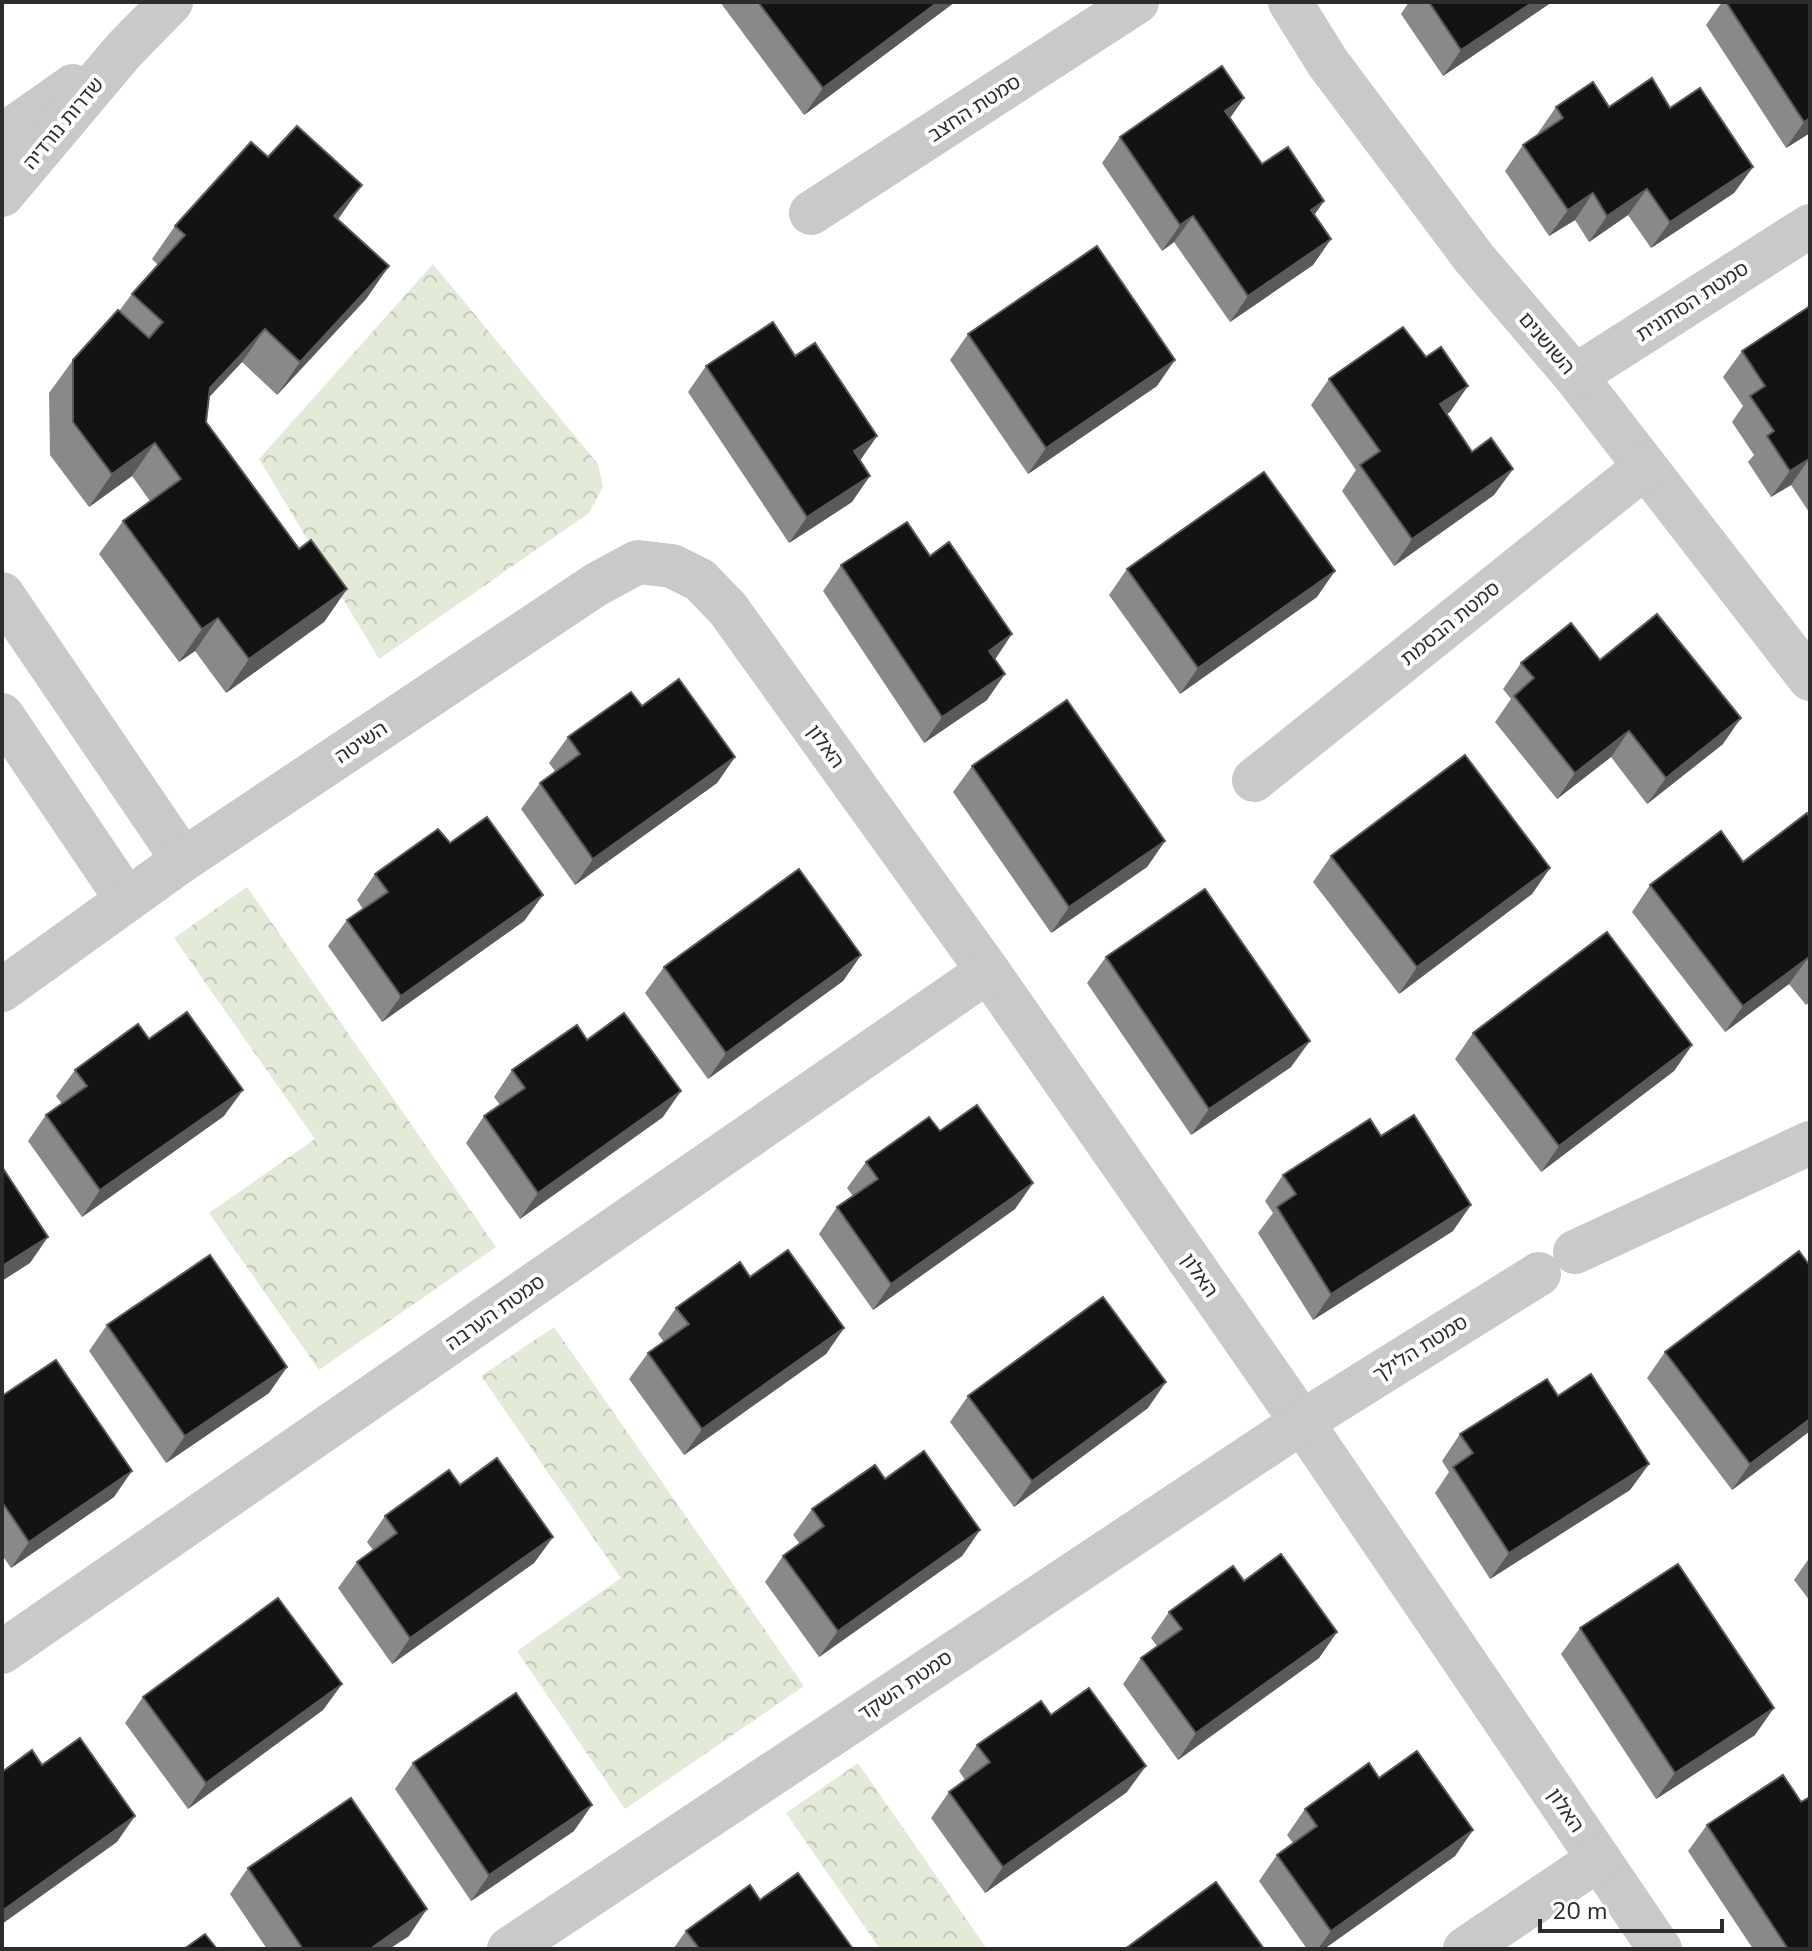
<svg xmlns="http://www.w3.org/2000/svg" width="1812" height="1951" font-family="'Nunito Sans','Noto Sans Hebrew',sans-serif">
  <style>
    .park { fill: url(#park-crowns) }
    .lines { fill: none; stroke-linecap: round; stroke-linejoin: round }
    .minor { stroke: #c9c9c9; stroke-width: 44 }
    .tertiary { stroke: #c9c9c9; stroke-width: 44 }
    .wall { fill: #898989 }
    .shaded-wall { fill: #5a5a5a }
    .building { fill: #131313; stroke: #5a5a5a; stroke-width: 2 }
    .labels { text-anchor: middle; stroke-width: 8; stroke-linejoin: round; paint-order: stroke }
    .street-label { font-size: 20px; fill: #2c2c2c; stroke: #fff }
  </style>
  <defs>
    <pattern id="park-crowns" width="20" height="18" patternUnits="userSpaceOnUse" patternTransform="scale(2)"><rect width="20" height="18" fill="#e3ead8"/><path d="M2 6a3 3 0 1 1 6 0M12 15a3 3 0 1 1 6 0" fill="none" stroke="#c3c9ba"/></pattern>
  </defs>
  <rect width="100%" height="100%" fill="#fff"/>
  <g class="park">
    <path d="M433 264 598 464 603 487 589 513 379 659 259 459Z"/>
    <path d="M247 887 496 1247 319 1370 209 1213 315 1139 174 938Z"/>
    <path d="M554 1327 804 1686 625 1809 517 1651 621 1578 481 1376Z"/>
    <path d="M858 1763 987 1949H880L786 1813Z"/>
  </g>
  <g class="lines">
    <g class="minor">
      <path d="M1290 2 1328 63 1474 258 1575 376 1810 679"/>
      <path d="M811 213 1137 2"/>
      <path d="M1575 376 1810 226"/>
      <path d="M2 594 183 860"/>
      <path d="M2 715 127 900"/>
      <path d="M1254 780 1645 467"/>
      <path d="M2 990 183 860 597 584 638 562 672 566 700 580 728 609 988 971 1302 1422 1660 1949"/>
      <path d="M1575 1252 1810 1143"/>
      <path d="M2 1652 988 971"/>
      <path d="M509 1949 1302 1422 1539 1274"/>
      <path d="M1465 1949 1599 1859"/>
    </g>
    <g class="tertiary">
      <path d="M2 136 73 86"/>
      <path d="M2 195 124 50 171 2"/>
    </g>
  </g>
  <g class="wall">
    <path d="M720 2H955L804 115Z"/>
    <path d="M1409 2H1552L1443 76 1401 14Z"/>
    <path d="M1722 2H1810V133L1786 148 1706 25Z"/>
    <path d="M1244 98 1230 118 1262 164 1324 201 1314 215 1331 239 1313 265 1230 322 1174 242 1162 251 1102 163 1120 137Z"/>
    <path d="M1556 107 1670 108 1753 167 1734 193 1651 248 1628 215 1589 242 1575 220 1549 236 1505 171 1523 145 1539 134 1538 133Z"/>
    <path d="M338 219 389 266 366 299 277 395 242 362 209 397 206 422 299 549 347 589 324 622 226 693 195 651 179 662 99 554 123 521 150 501 132 476 89 507 50 455 49 393 73 360 119 311 132 294 158 265 152 259 175 226Z"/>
    <path d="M1810 306V512H1809L1791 485 1771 497 1748 462 1754 455 1732 422 1743 406 1723 377 1742 351Z"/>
    <path d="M968 334 1157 386 1028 474 950 360Z"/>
    <path d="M795 356 877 436 860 460 852 502 789 543 688 392 706 366Z"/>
    <path d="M1329 379 1450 412 1447 414 1472 452 1513 469 1494 495 1394 566 1342 491 1356 470 1311 405Z"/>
    <path d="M841 565 987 700 924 743 823 591Z"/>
    <path d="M1127 569 1317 597 1180 694 1109 595Z"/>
    <path d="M1600 660 1723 744 1647 804 1611 757 1557 799 1495 722 1511 699 1503 689 1521 663Z"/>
    <path d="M642 706 735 757 717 783 575 885 521 809 540 783 555 771 549 763 568 737Z"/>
    <path d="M972 766 1165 841 1147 867 1051 933 953 792Z"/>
    <path d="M1810 818V1002L1806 1005 1789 984 1725 1032 1632 912 1650 885 1743 862Z"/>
    <path d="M450 843 543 895 524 921 382 1022 328 946 347 920 363 909 357 900 375 874Z"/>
    <path d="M1331 856 1550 868 1532 894 1399 994 1313 882Z"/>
    <path d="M861 955 843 981 708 1079 645 993 664 967Z"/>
    <path d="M1106 957 1291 1067 1191 1135 1087 983Z"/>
    <path d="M1473 1033 1692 1045 1674 1071 1541 1172 1455 1059Z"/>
    <path d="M149 1039 224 1116 82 1217 28 1141 46 1115 62 1104 56 1096 75 1070Z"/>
    <path d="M587 1040 663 1117 520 1219 466 1143 484 1116 500 1105 494 1097 512 1070Z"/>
    <path d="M940 1131 1033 1183 1015 1209 873 1310 819 1234 837 1207 853 1196 847 1188 866 1162Z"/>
    <path d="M1381 1136 1453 1231 1313 1320 1258 1233 1273 1213 1265 1201 1283 1175Z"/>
    <path d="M750 1277 844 1328 826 1354 684 1455 629 1379 648 1353 664 1342 658 1334 676 1308Z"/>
    <path d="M107 1325 287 1367 269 1393 166 1463 89 1351Z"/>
    <path d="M1665 1352 1810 1431 1732 1490 1647 1378Z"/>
    <path d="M2 1396 114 1497 11 1568 2 1555Z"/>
    <path d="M968 1396 1148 1408 1014 1507 950 1422Z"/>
    <path d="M1558 1396 1649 1464 1630 1490 1490 1579 1435 1493 1449 1472 1442 1461 1460 1434Z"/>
    <path d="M885 1479 980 1530 962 1556 819 1657 765 1582 783 1556 800 1544 793 1535 812 1509Z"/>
    <path d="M460 1485 553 1537 534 1563 392 1664 338 1588 357 1562 373 1550 367 1542 385 1516Z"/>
    <path d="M1810 1557V1601L1794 1580Z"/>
    <path d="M1244 1581 1337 1632 1319 1658 1178 1760 1123 1684 1141 1658 1157 1646 1151 1638 1169 1612Z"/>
    <path d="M1580 1628 1755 1735 1656 1799 1561 1654Z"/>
    <path d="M342 1684 323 1710 188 1809 125 1723 143 1697Z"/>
    <path d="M1051 1715 1127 1792 985 1893 931 1818 949 1792 965 1780 959 1771 977 1745Z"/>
    <path d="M413 1763 574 1831 471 1901 395 1789Z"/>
    <path d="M1379 1778 1473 1830 1455 1856 1324 1949H1307L1259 1881 1277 1855 1293 1843 1287 1835 1305 1809Z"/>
    <path d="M1707 1825 1810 1949H1753L1688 1851Z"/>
    <path d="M248 1868 409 1936 389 1949H267L230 1894Z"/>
    <path d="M760 1900 853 1949H673L686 1931Z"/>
  </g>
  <g class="shaded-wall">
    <path d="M938 2H955L804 115 823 88Z"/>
    <path d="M1533 2H1552L1443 76 1461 50Z"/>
    <path d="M1244 98 1225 125V111Z"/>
    <path d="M1810 118V133L1786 148 1804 122Z"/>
    <path d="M1753 167 1734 193 1651 248 1670 222Z"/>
    <path d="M362 185 339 218 311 249 334 216Z"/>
    <path d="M1647 189 1628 215 1589 242 1607 216Z"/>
    <path d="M1593 193 1575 220 1549 236 1568 210Z"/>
    <path d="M1324 201 1306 227 1311 210Z"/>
    <path d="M1193 216 1174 242 1162 251 1180 225Z"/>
    <path d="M1331 239 1313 265 1230 322 1248 296Z"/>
    <path d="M389 266 366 299 277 395 300 362Z"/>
    <path d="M265 329 242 362 187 421 210 388Z"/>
    <path d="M1175 360 1157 386 1028 474 1046 448Z"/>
    <path d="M1468 386 1450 412 1422 431 1440 404Z"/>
    <path d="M877 436 859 462 854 451Z"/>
    <path d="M155 443 132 476 89 507 112 474Z"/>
    <path d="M1809 459 1791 485 1771 497 1790 471Z"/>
    <path d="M1513 469 1494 495 1394 566 1412 539Z"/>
    <path d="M870 476 852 502 789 543 807 517Z"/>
    <path d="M1335 571 1317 597 1180 694 1198 668Z"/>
    <path d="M347 589 324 622 226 693 249 659Z"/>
    <path d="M218 618 195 651 179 662 202 629Z"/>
    <path d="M1012 634 994 661 989 651Z"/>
    <path d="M1005 674 987 700 924 743 942 717Z"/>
    <path d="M1741 718 1723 744 1647 804 1666 778Z"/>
    <path d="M1629 731 1611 757 1557 799 1575 773Z"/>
    <path d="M735 757 717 783 575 885 593 859Z"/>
    <path d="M1165 841 1147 867 1051 933 1069 907Z"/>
    <path d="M1550 868 1532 894 1399 994 1417 967Z"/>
    <path d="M543 895 524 921 382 1022 401 996Z"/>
    <path d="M861 955 843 981 708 1079 726 1053Z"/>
    <path d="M1808 958 1789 984 1725 1032 1743 1006Z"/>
    <path d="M1310 1041 1291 1067 1191 1135 1209 1109Z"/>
    <path d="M1692 1045 1674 1071 1541 1172 1559 1146Z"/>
    <path d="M243 1090 224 1116 82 1217 100 1190Z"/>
    <path d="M681 1091 663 1117 520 1219 538 1193Z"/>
    <path d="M1033 1183 1015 1209 873 1310 891 1284Z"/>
    <path d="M1471 1205 1453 1231 1313 1320 1331 1294Z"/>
    <path d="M48 1237 30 1263 2 1281V1266Z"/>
    <path d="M844 1328 826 1354 684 1455 702 1429Z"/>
    <path d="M287 1367 269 1393 166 1463 185 1436Z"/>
    <path d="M1166 1382 1148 1408 1014 1507 1032 1481Z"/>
    <path d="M1810 1419V1431L1732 1490 1750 1464Z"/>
    <path d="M1649 1464 1630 1490 1490 1579 1509 1553Z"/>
    <path d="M132 1471 114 1497 11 1568 29 1542Z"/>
    <path d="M980 1530 962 1556 819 1657 838 1631Z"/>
    <path d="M553 1537 534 1563 392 1664 410 1638Z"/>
    <path d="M1337 1632 1319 1658 1178 1760 1196 1733Z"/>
    <path d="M342 1684 323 1710 188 1809 206 1783Z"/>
    <path d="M1774 1708 1755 1735 1656 1799 1675 1773Z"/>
    <path d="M1146 1766 1127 1792 985 1893 1003 1867Z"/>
    <path d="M592 1805 574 1831 471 1901 489 1875Z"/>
    <path d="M135 1816 117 1842 2 1924V1911Z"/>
    <path d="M1473 1830 1455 1856 1324 1949H1318L1331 1931Z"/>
    <path d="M427 1909 409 1936 389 1949H370Z"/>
  </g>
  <g class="building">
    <path d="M758 2H938L823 88Z"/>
    <path d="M1429 2H1533L1461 50Z"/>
    <path d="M1726 2H1810V118L1804 122Z"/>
    <path d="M1222 66 1244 98 1225 111 1262 164 1288 147 1324 201 1311 210 1331 239 1248 296 1193 216 1180 225 1120 137Z"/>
    <path d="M1652 78 1670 108 1700 88 1753 167 1670 222 1647 189 1607 216 1593 193 1568 210 1523 145 1563 118 1556 107 1593 82 1609 107Z"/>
    <path d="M297 126 362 185 334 216 389 266 300 362 265 329 210 388 206 422 299 549 311 540 347 589 249 659 218 618 202 629 123 521 181 479 155 443 112 474 73 422V360L118 310 149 338 163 322 132 294 185 235 175 226 251 142 268 157Z"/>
    <path d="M1097 246 1175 360 1046 448 968 334Z"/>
    <path d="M1810 306V460L1809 459 1790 471 1767 436 1774 431 1750 396 1765 386 1742 351Z"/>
    <path d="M773 322 795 356 815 343 877 436 854 451 870 476 807 517 706 366Z"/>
    <path d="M1403 327 1426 357 1441 347 1468 386 1440 404 1472 452 1491 438 1513 469 1412 539 1360 465 1380 451 1329 379Z"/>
    <path d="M1264 472 1335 571 1198 668 1127 569Z"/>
    <path d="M907 522 930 556 949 542 1012 634 989 651 1005 674 942 717 841 565Z"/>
    <path d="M1657 614 1741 718 1666 778 1629 731 1575 773 1514 696 1534 678 1521 663 1571 623 1600 660Z"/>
    <path d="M679 679 735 757 593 859 540 783 580 754 568 737 631 692 642 706Z"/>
    <path d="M1067 700 1165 841 1069 907 972 766Z"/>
    <path d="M1465 755 1550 868 1417 967 1331 856Z"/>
    <path d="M1807 813 1810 818V961L1808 958 1743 1006 1650 885 1721 831 1743 862Z"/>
    <path d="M487 817 543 895 401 996 347 920 388 892 375 874 438 829 450 843Z"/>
    <path d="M799 869 861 955 726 1053 664 967Z"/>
    <path d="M1205 889 1310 1041 1209 1109 1106 957Z"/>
    <path d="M1607 932 1692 1045 1559 1146 1473 1033Z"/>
    <path d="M187 1012 243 1090 100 1190 46 1115 87 1086 75 1070 138 1024 149 1039Z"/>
    <path d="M624 1013 681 1091 538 1193 484 1116 525 1088 512 1070 577 1025 587 1040Z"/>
    <path d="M977 1105 1033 1183 891 1284 837 1207 878 1179 866 1162 929 1117 940 1131Z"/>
    <path d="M1414 1115 1471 1205 1331 1294 1277 1207 1296 1194 1283 1175 1370 1119 1381 1136Z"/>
    <path d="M2 1167 48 1237 2 1266Z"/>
    <path d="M788 1250 844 1328 702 1429 648 1353 689 1324 676 1308 740 1262 750 1277Z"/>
    <path d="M1799 1251 1810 1266V1419L1750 1464 1665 1352Z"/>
    <path d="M210 1255 287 1367 185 1436 107 1325Z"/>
    <path d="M1103 1297 1166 1382 1032 1481 968 1396Z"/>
    <path d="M56 1360 132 1471 29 1542 2 1502V1396Z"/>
    <path d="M1591 1374 1649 1464 1509 1553 1453 1467 1473 1453 1460 1434 1547 1379 1558 1396Z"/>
    <path d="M924 1451 980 1530 838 1631 783 1556 824 1526 812 1509 875 1465 885 1479Z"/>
    <path d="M497 1458 553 1537 410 1638 357 1562 397 1533 385 1516 449 1470 460 1485Z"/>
    <path d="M1281 1554 1337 1632 1196 1733 1141 1658 1182 1629 1169 1612 1233 1566 1244 1581Z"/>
    <path d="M1678 1564 1774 1708 1675 1773 1580 1628Z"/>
    <path d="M278 1598 342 1684 206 1783 143 1697Z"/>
    <path d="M1089 1688 1146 1766 1003 1867 949 1792 990 1762 977 1745 1041 1701 1051 1715Z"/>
    <path d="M516 1693 592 1805 489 1875 413 1763Z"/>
    <path d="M80 1738 135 1816 2 1911V1772L32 1750 42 1765Z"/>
    <path d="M1417 1751 1473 1830 1331 1931 1277 1855 1317 1826 1305 1809 1369 1763 1379 1778Z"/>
    <path d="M1783 1775 1801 1802 1810 1797V1949H1788L1707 1825Z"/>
    <path d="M351 1798 427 1909 370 1949H303L248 1868Z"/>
    <path d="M798 1873 853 1949H696L698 1947 686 1931 750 1885 760 1900Z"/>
    <path d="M1216 1882 1264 1949H1125Z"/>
    <path d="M205 1934 217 1949H184Z"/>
  </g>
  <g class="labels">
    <g class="street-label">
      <text transform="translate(974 108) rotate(-33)" y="7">סמטת החצב</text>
      <text transform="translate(63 123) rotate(-50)" y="7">שדרות נורדיה</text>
      <text transform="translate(1692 301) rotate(-33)" y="7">סמטת הסתונית</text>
      <text transform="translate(1547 343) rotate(50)" y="7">השושנים</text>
      <text transform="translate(1450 623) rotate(-39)" y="7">סמטת הבסמת</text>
      <text transform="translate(361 742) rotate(-34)" y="7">השיטה</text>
      <text transform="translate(826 746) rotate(54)" y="7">האלון</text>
      <text transform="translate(1200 1275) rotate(55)" y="7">האלון</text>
      <text transform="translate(495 1312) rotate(-35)" y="7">סמטת הערבה</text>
      <text transform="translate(1420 1348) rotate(-32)" y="7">סמטת הלילך</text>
      <text transform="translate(905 1685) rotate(-34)" y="7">סמטת השקד</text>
      <text transform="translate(1566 1810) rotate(56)" y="7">האלון</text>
    </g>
  </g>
  <rect width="1812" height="1951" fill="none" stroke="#2c2c2c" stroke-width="8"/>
  <path d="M1540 1919v12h182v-12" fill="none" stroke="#2c2c2c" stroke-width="4"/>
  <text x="1552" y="1919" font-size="24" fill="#2c2c2c" stroke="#ffffff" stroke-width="6" paint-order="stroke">20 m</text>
</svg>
